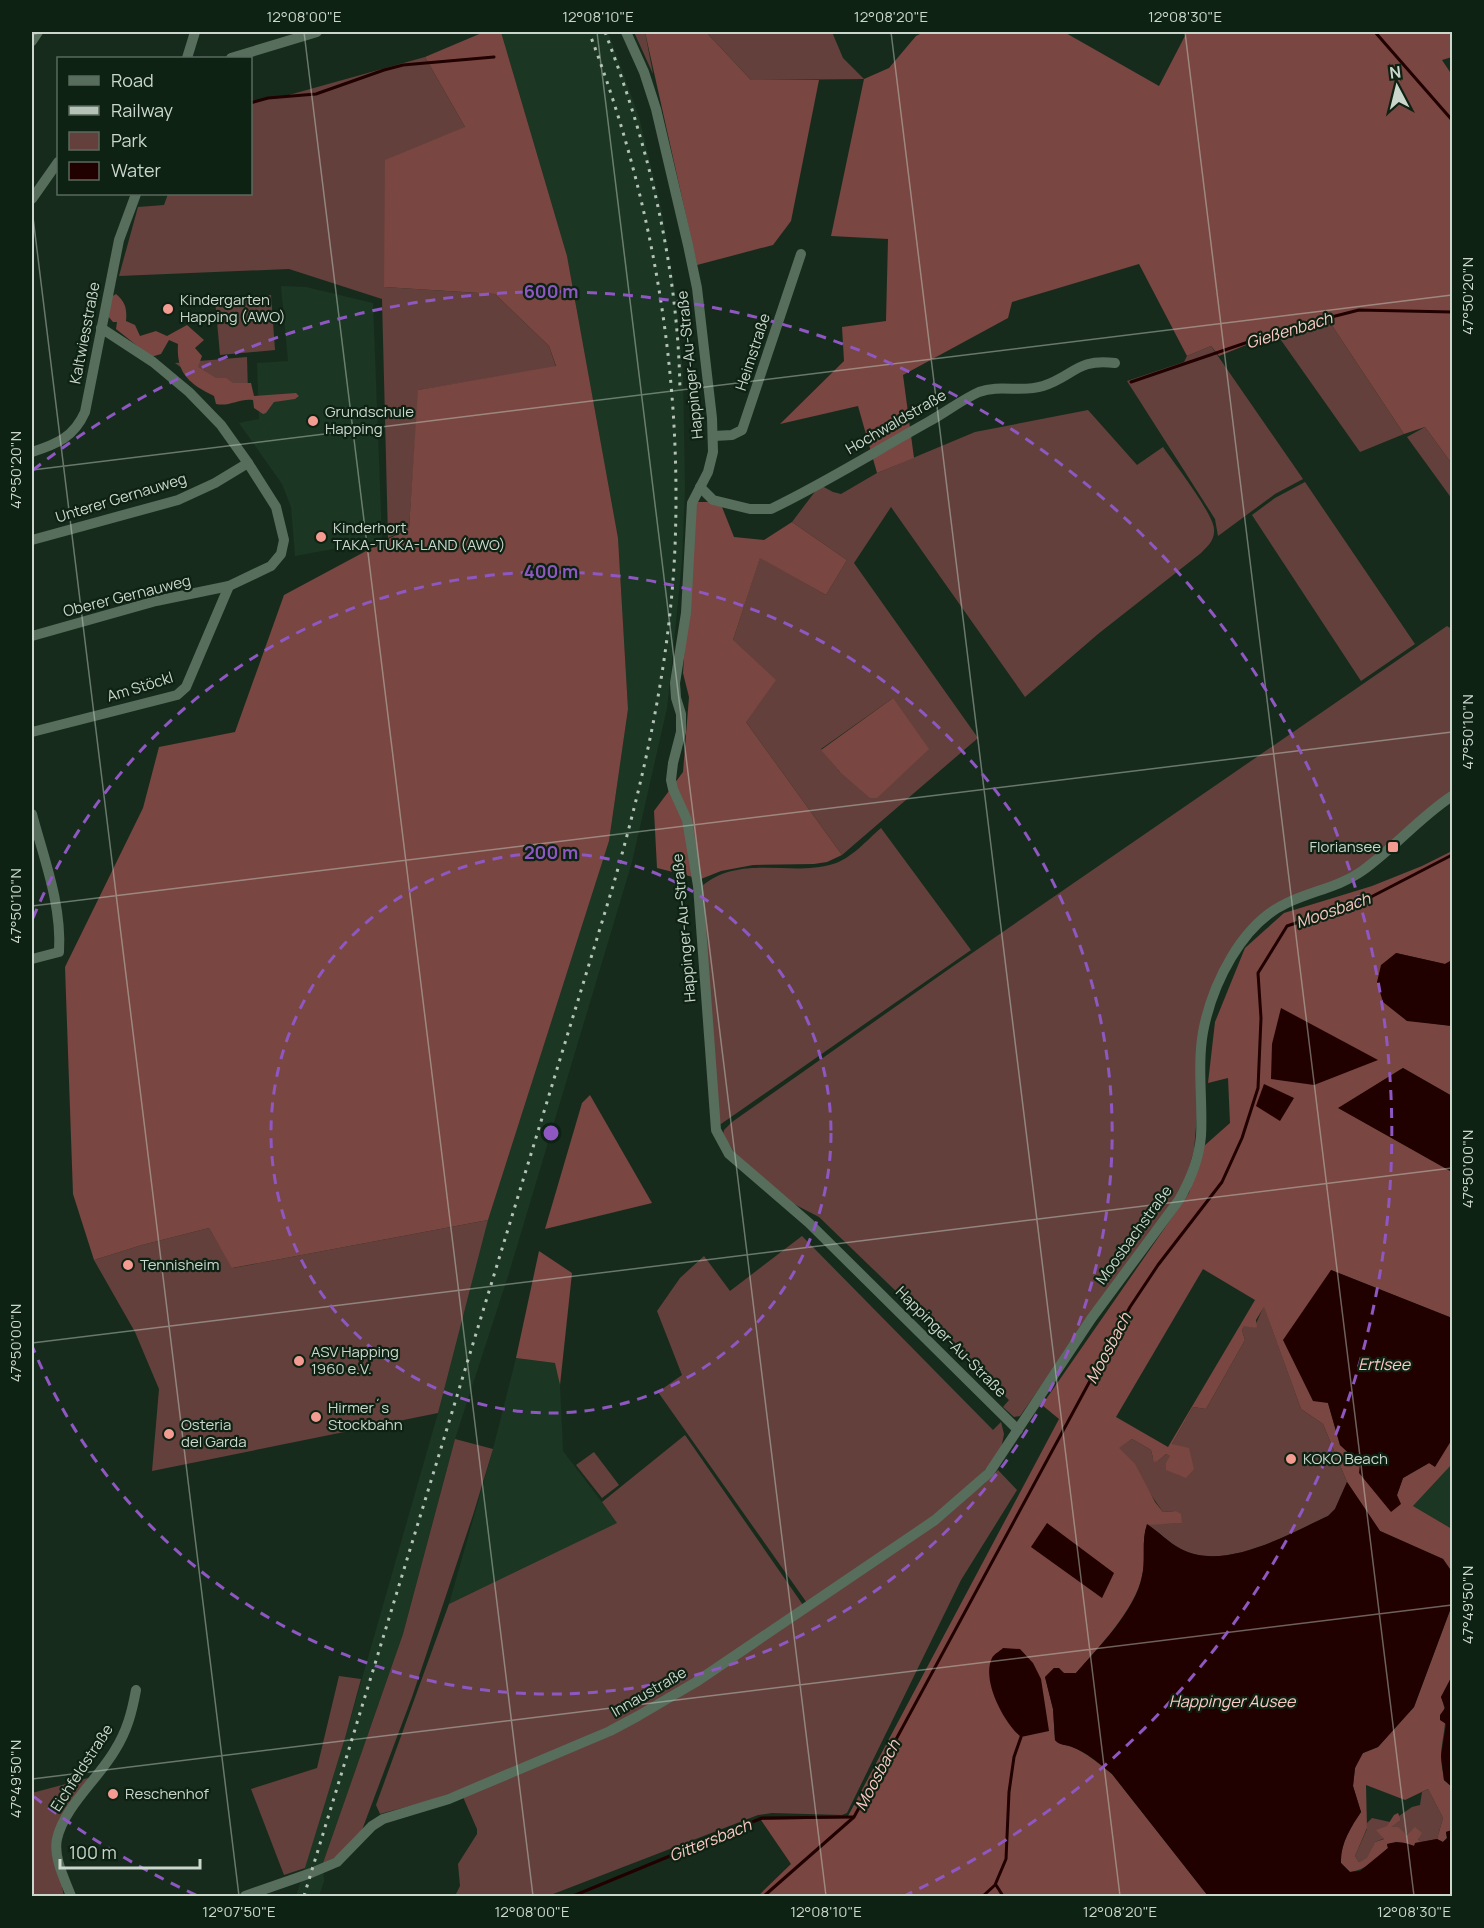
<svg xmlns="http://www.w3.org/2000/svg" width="1484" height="1928" font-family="Manrope,sans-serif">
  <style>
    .built { fill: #1b3623 }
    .green { fill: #64403c; fill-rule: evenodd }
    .forest { fill: #794641; fill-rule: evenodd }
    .water { fill: #210000 }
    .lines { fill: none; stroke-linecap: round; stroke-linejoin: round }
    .stream { stroke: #210000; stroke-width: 3 }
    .minor { stroke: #576e5c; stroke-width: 10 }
    .rail { stroke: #b5c2b7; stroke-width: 3; stroke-dasharray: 3 6; stroke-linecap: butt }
    .ticks { fill: none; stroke: #cbd7cd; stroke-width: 1.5; stroke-opacity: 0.45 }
    .ring { fill: none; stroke: #8f57c2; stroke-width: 3; stroke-dasharray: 10 8 }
    .poi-dot { fill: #f59c92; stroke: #0e2213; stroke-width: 2 }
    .labels { text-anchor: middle; stroke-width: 4.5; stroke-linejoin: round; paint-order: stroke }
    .poi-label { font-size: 15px; fill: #cbd7cd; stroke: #0e2213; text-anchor: start }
    .street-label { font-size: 15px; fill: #cbd7cd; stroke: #0e2213 }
    .water-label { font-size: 16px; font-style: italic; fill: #fecac3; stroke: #0e2213 }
    .centre { fill: #8f57c2; stroke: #0e2213; stroke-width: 3 }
    .ring-label { font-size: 18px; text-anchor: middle; font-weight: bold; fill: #8f57c2; stroke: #0e2213; stroke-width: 4.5; stroke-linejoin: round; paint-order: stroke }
    .neatline { fill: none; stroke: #cbd7cd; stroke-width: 2 }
    .ticks-label { font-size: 15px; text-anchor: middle; fill: #cbd7cd }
  </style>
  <rect width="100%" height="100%" fill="#172b1d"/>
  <g class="built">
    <path d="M501 32H608L639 117 662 212 675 292 683 372 685 489 682 561 675 632 667 708 632 862 509 1273 455 1439 403 1634 323 1863 324 1881 319 1896H296L345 1738 438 1413 488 1220 609 841 628 709 618 538 567 256Z"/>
    <path d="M281 286 306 287 373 303 382 540 295 556 291 507 282 484 239 423 259 419 257 363 288 361Z"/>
    <path d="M516 1358 556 1363 560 1385 563 1451 618 1523 449 1604 493 1449Z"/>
    <path d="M1452 1464V1529L1413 1506Z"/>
  </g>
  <g class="green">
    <path d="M634 32H645L653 74Z"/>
    <path d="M706 32H832L843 58 864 79 751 80Z"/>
    <path d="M425 57 465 127 384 287 495 294 549 346 556 367 419 390 409 528 388 538 382 299 289 269 119 276 138 207 164 205 168 194H250L251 101 278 98Z"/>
    <path d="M271 295 275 350 220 355 215 299Z"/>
    <path d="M1329 321 1404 434 1360 452 1276 333Z"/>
    <path d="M1211 346 1303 479 1275 494 1218 536 1215 519 1127 381 1184 362 1187 356Z"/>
    <path d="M247 357 248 393 219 395 175 363Z"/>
    <path d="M1088 410 1137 465 1163 447C1174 463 1213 513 1214 529 1215 540 1208 546 1201 553L1098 634 1025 697 891 507 854 563 978 738 842 855 746 722 733 640 760 557 826 595 847 560 792 522 820 485 833 492 841 494 877 473 975 432ZM893 698 840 772 821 749Z"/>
    <path d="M1425 427 1452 464V499L1407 437Z"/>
    <path d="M1305 482 1415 644 1361 681 1252 515 1275 498Z"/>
    <path d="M1447 626 1452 629V791L1360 868 1257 920 1207 1002 1194 1150 1187 1175 1176 1197 1095 1309 1020 1416 1014 1417 1003 1407 1009 1400 819 1217 792 1203 737 1156 723 1135 724 1130 732 1122 949 969Z"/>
    <path d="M881 828 971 950 721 1124 719 1123 702 886C741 854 791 877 833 864 851 859 867 840 881 828Z"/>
    <path d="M488 1220 438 1413 152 1471 159 1389 135 1332 94 1260 142 1245 209 1228 233 1268Z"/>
    <path d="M802 1236 993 1430 1001 1422 1004 1434 1001 1449 989 1466 949 1505 807 1603 658 1392 682 1375 657 1311 680 1278 704 1256 730 1291Z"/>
    <path d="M1264 1306 1301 1409 1323 1424 1347 1482 1335 1509 1328 1516C1289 1534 1224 1572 1181 1549 1169 1543 1159 1532 1147 1524L1181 1523 1176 1511 1163 1512 1118 1448 1132 1439 1151 1450 1153 1458 1158 1461 1166 1454 1171 1456 1179 1476 1172 1444 1193 1407 1206 1409 1245 1340 1242 1330 1244 1325 1254 1328Z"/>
    <path d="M685 1435 803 1605 692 1681 619 1722 478 1784 428 1801 380 1814 376 1805 449 1604 617 1523 602 1502Z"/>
    <path d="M455 1439 493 1449 473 1515 412 1697 362 1830 336 1857 323 1863 403 1634Z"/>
    <path d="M594 1452 619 1485 602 1498 576 1465Z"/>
    <path d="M998 1470 1017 1490 961 1580 847 1813 842 1815 772 1813 758 1815 548 1896H455L460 1886 458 1864 477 1834V1829L463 1797C540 1764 619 1734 691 1690L984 1484Z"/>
    <path d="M339 1676 361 1679 345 1738 305 1868 284 1875 251 1789 317 1768Z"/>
    <path d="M92 1777 53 1842 64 1896H32V1793Z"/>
    <path d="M1428 1789 1443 1818 1437 1839 1421 1842 1418 1839 1390 1827 1401 1820 1399 1816 1412 1807 1420 1805 1422 1792Z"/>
    <path d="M1372 1818 1390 1822 1385 1838 1375 1842 1368 1858 1359 1862 1355 1856 1367 1829V1823Z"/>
  </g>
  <g class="forest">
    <path d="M484 32H501L567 256 618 538 628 709 609 841 488 1220 232 1268 209 1228 142 1245 94 1260 73 1194 65 967 143 808 159 747 235 732 284 595 409 528 418 390 556 366 549 346 495 294 384 287 385 160 465 127 425 57Z"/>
    <path d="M645 32H706L751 80H819L791 221 773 245 697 265Z"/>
    <path d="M924 32H1064L1159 86 1187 32H1452V57L1442 60 1452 75V464L1425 427 1404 434 1329 321 1276 333 1219 356 1211 346 1187 356 1139 264 1012 302 1008 318 903 375 914 458 877 473 858 406 780 424 844 361 842 327 886 321 888 239 831 236 864 79 889 68 916 36Z"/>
    <path d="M116 294C126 302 127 310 126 321L135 325 140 336 156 331 167 336 187 325 204 340 195 348 202 356 198 367 216 378H226L233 383H251L254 396 296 393 299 396 295 399 274 402 266 413 263 414 254 408 253 400C240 398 229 407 216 404L214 396C189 384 176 373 178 344L169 340 161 354 151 357 116 329 117 322H113L107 315 111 297Z"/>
    <path d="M697 502H710L722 507 734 537 764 540 792 522 847 560 826 595 760 558 733 640 776 680 746 722 842 855 827 862 814 864 753 865 721 871 701 879 657 868 654 811 683 772 689 697 683 673 694 505Z"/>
    <path d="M893 698 929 749 877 798H870L840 772 821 750Z"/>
    <path d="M1452 851V960L1445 964 1396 953 1406 1020 1452 1026V1096L1403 1068 1339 1108 1452 1172V1318L1331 1270 1328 1403 1340 1445 1397 1495 1403 1478 1429 1463 1435 1466 1452 1425V1464L1413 1506 1452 1529V1572L1443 1559 1380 1531 1347 1482 1323 1424 1301 1409 1264 1307 1256 1320 1257 1327 1254 1328 1244 1326 1242 1330 1245 1340 1206 1409 1193 1407 1172 1444 1189 1448 1194 1469 1186 1478 1166 1470V1463L1170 1456 1166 1454 1158 1461 1154 1462 1151 1450 1132 1439 1119 1448 1135 1464 1155 1502 1163 1512 1176 1511 1181 1514 1182 1523 1147 1525C1141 1541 1146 1560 1142 1576 1135 1610 1098 1648 1076 1673H1064L1054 1668 1045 1677 1053 1709 1055 1740C1060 1746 1070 1745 1077 1749 1090 1756 1101 1765 1112 1774L1208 1896H758L791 1864 761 1820 847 1818 1059 1419 1042 1405 1189 1193 1204 1146 1230 1123 1228 1078 1208 1083 1215 1022 1245 948 1284 913 1372 886 1422 866ZM1203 1269 1255 1300 1168 1447 1116 1417Z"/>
    <path d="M590 1095 652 1203 545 1229 582 1103Z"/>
    <path d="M539 1251 572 1273 560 1385 555 1363 516 1358Z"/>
    <path d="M1452 1605V1676L1441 1697C1450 1718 1442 1734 1441 1756 1441 1764 1443 1772 1444 1780L1452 1787V1830L1446 1832 1447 1838 1443 1842 1437 1839 1443 1818 1428 1789 1405 1800 1366 1785 1367 1828 1355 1856 1359 1862 1367 1858 1375 1842 1384 1839 1376 1830 1387 1826 1394 1815 1398 1813 1401 1820 1391 1827H1398L1407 1835 1415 1827 1422 1833 1418 1839 1421 1842 1416 1843 1415 1846 1396 1842 1387 1845 1388 1848C1376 1859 1366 1870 1350 1872L1341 1863C1340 1844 1351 1827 1361 1812L1353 1786 1355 1768 1358 1759 1363 1753 1378 1747 1414 1707Z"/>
  </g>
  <g class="water">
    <path d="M1396 953 1445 964 1452 960V1026L1407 1021 1383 1002 1377 982 1381 965Z"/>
    <path d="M1281 1008 1378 1060 1314 1085 1271 1079 1272 1044Z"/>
    <path d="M1403 1068 1452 1096V1172L1338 1108Z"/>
    <path d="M1264 1084 1294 1098 1280 1121 1256 1106Z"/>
    <path d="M1331 1270 1452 1318 1451 1441 1435 1467 1429 1463 1403 1478 1397 1495 1401 1504 1391 1512 1359 1473 1360 1464 1340 1445 1328 1403 1313 1401 1283 1340Z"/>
    <path d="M1347 1482 1380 1531 1443 1559 1452 1572V1605L1414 1707 1378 1747 1363 1753 1355 1768 1353 1786 1361 1812C1351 1827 1340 1844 1341 1863L1350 1872 1360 1871 1388 1848 1387 1844C1397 1841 1405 1842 1414 1846L1415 1843 1437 1839 1443 1842 1447 1838 1446 1832 1452 1830V1896H1208L1112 1774C1100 1764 1088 1753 1072 1747 1066 1744 1060 1746 1055 1740L1053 1709 1045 1677 1054 1668H1059L1064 1673H1076C1098 1648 1136 1610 1142 1576 1146 1559 1141 1541 1147 1524 1159 1532 1169 1543 1181 1549 1224 1572 1289 1534 1328 1516L1335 1509Z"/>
    <path d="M1047 1523 1114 1573 1102 1598 1031 1547Z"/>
    <path d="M1003 1648 1020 1649 1033 1663 1041 1679 1049 1731 1021 1737C1004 1723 981 1680 992 1658 994 1654 1000 1651 1003 1648Z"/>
    <path d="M1452 1676V1787L1444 1780 1441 1756 1446 1724 1440 1720V1715L1445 1708 1441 1697Z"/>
  </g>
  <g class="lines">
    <g class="stream">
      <path d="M1375 32 1452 120"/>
      <path d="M250 103 268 98 316 94 384 70 403 65 494 57"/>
      <path d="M1131 382 1292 327 1359 310 1452 312"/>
      <path d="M996 1885 1003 1896"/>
      <path d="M573 1896 762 1818 853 1817"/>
      <path d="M764 1896 854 1817 1130 1307 1158 1265 1222 1182 1242 1138 1258 1088 1261 1018 1258 973 1287 926 1367 899 1452 855"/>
      <path d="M983 1896 995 1885 1006 1859 1009 1792 1014 1757 1021 1737"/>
    </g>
    <g class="minor">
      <path d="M626 32 644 72 656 109 688 245 697 288 712 418 713 452 708 472 692 503 686 613 675 683 676 698 681 714V732L673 763 671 780 673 789 687 820 698 886 716 1130 729 1154 809 1223 1018 1430"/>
      <path d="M32 41 38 32"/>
      <path d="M187 58 195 32"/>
      <path d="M231 58 317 32"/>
      <path d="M32 199 58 162"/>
      <path d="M714 436 732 435 742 430 801 254"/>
      <path d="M32 452C57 444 74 437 85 412L119 240 136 194"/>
      <path d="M700 487 713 500 750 509H771C825 483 876 451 928 422 945 413 961 400 979 392 1000 384 1022 393 1043 386 1074 376 1077 358 1115 363"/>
      <path d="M32 540 178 500 215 483 248 463"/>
      <path d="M32 636 156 601 229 586 271 566 281 554 284 540 276 507 248 463 221 425 189 392 153 362 101 328"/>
      <path d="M32 732 177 695 186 687 229 586"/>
      <path d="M32 814C44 859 62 905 59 952L32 959"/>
      <path d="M71 1896C65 1880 53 1857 57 1839 64 1807 99 1778 115 1750 127 1731 132 1712 136 1690"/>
      <path d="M245 1896 311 1873 337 1862 372 1826 383 1819 449 1799 610 1731 638 1716 696 1682 935 1520 989 1473 1091 1319 1179 1200C1190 1181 1199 1159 1201 1136 1203 1102 1197 1067 1203 1032 1212 985 1241 924 1287 903 1312 891 1339 887 1362 871 1394 848 1420 817 1452 796"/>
    </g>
    <g class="rail">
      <path d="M605 32C649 147 678 267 680 391"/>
      <path d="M304 1896 613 886C645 775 670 662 675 547 682 371 652 196 589 32"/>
    </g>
  </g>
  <path class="ticks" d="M304 32 533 1896M597 32 826 1896M891 32 1120 1896M1185 32 1414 1896M32 34 48 32M32 209 239 1896M32 470 1452 295M32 906 1452 732M32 1343 1452 1168M32 1779 1452 1605"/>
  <g class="ring">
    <circle cx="551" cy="1133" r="280"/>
    <path d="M33 918A561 561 0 1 1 33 1348"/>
    <path d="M196 1895A841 841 0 0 1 33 1796M33 470A841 841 0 1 1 906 1895"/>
  </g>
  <g class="poi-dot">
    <circle cx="168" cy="309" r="6"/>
    <circle cx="313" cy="421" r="6"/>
    <circle cx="321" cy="537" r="6"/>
    <rect x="1387" y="841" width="12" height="12" rx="3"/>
    <circle cx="128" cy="1265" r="6"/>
    <circle cx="299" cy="1361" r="6"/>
    <circle cx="316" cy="1417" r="6"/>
    <circle cx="169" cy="1434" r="6"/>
    <circle cx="1291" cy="1459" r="6"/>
    <circle cx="113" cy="1794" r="6"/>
  </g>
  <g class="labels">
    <g class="poi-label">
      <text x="180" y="305">Kindergarten<tspan x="180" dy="17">Happing (AWO)</tspan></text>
      <text x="325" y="417">Grundschule<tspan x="325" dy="17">Happing</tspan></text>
      <text x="333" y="533">Kinderhort<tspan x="333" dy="17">TAKA-TUKA-LAND (AWO)</tspan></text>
      <text x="1381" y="852" text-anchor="end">Floriansee</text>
      <text x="140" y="1270">Tennisheim</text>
      <text x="311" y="1357">ASV Happing<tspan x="311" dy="17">1960 e.V.</tspan></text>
      <text x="328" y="1413">Hirmer´s<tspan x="328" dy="17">Stockbahn</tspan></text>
      <text x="181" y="1430">Osteria<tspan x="181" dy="17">del Garda</tspan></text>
      <text x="1303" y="1464">KOKO Beach</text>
      <text x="125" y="1799">Reschenhof</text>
    </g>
    <g class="street-label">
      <text transform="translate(85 333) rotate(-79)" y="5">Kaltwiesstraße</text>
      <text transform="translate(753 352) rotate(-72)" y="5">Heimstraße</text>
      <text transform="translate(690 365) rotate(-96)" y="5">Happinger-Au-Straße</text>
      <text transform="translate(896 422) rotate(-30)" y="5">Hochwaldstraße</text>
      <text transform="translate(121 498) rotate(-17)" y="5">Unterer Gernauweg</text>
      <text transform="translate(127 596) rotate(-14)" y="5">Oberer Gernauweg</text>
      <text transform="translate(140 687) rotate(-17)" y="5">Am Stöckl</text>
      <text transform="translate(684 928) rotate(-95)" y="5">Happinger-Au-Straße</text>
      <text transform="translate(1134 1235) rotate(-54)" y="5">Moosbachstraße</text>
      <text transform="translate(951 1342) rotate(45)" y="5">Happinger-Au-Straße</text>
      <text transform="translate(649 1692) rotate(-30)" y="5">Innaustraße</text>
      <text transform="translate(82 1768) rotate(-57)" y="5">Eichfeldstraße</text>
    </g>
    <g class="water-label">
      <text transform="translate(1289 330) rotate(-17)" y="6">Gießenbach</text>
      <text transform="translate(1333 910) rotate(-19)" y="6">Moosbach</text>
      <text transform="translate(1108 1348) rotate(-62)" y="6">Moosbach</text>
      <text x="1384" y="1370">Ertlsee</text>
      <text x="1232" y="1707">Happinger Ausee</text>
      <text transform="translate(877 1775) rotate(-62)" y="6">Moosbach</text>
      <text transform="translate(710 1840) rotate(-22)" y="6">Gittersbach</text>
    </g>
  </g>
  <circle cx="551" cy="1133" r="9" class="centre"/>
  <g class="ring-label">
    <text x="551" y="298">600 m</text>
    <text x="551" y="578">400 m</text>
    <text x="551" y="859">200 m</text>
  </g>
  <rect width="1484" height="1928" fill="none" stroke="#0e2213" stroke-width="66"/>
  <rect x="57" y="57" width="195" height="138" fill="#0e2213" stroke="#5a6a5d" stroke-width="1.5"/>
  <rect x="69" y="76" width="30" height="9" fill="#576e5c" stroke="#5a6a5d" stroke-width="1.5"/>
  <text x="111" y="87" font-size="18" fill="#cbd7cd">Road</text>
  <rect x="69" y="106" width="30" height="9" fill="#b5c2b7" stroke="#5a6a5d" stroke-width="1.5"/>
  <text x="111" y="117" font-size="18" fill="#cbd7cd">Railway</text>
  <rect x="69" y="132" width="30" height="18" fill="#64403c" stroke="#5a6a5d" stroke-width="1.5"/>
  <text x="111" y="147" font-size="18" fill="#cbd7cd">Park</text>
  <rect x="69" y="162" width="30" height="18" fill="#210000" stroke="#5a6a5d" stroke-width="1.5"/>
  <text x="111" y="177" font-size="18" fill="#cbd7cd">Water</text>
  <g transform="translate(1397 87) rotate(353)" stroke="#0e2213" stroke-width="4.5" paint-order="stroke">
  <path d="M0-4.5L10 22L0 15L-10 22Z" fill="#cbd7cd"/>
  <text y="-9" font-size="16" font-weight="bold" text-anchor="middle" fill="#cbd7cd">N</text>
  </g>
  <path d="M60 1859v9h140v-9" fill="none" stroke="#cbd7cd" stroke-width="3"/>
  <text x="69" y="1859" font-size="18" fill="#cbd7cd" stroke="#0e2213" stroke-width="4.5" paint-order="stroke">100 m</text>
  <rect x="33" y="33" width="1418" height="1862" class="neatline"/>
  <g class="ticks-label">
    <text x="304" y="22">12°08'00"E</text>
    <text x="598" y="22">12°08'10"E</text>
    <text x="891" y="22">12°08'20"E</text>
    <text x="1185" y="22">12°08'30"E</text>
    <text transform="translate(1468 296) rotate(-90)" y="5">47°50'20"N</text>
    <text transform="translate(16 470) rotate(-90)" y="5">47°50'20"N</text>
    <text transform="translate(1468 732) rotate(-90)" y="5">47°50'10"N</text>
    <text transform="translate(16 906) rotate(-90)" y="5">47°50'10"N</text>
    <text transform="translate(1468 1169) rotate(-90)" y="5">47°50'00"N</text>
    <text transform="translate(16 1343) rotate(-90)" y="5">47°50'00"N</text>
    <text transform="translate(1468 1605) rotate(-90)" y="5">47°49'50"N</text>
    <text transform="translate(16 1779) rotate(-90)" y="5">47°49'50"N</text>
    <text x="239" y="1917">12°07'50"E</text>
    <text x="532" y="1917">12°08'00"E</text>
    <text x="826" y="1917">12°08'10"E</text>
    <text x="1120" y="1917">12°08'20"E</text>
    <text x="1414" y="1917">12°08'30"E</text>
  </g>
</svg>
